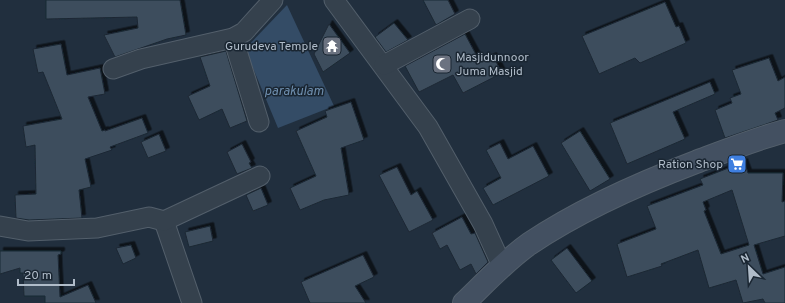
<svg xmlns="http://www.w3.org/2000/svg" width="785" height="303" font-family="Overpass,sans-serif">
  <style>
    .water { fill: #344c66 }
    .building { fill: #3d4e5d; stroke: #1c2834; fill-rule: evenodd; filter: url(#shadow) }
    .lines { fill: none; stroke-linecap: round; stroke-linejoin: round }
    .street-casing { stroke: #535f6b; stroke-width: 21 }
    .secondary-casing { stroke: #535f6b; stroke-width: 24 }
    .street { stroke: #35414d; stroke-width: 19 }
    .secondary { stroke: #435061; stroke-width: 22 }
    .labels { text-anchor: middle; stroke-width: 3; stroke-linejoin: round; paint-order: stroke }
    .poi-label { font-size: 12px; fill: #b0bcc9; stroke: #1a2632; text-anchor: end }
    .water-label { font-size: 13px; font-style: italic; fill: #6f8faf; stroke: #1a2632 }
  </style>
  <defs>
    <filter id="shadow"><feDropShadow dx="3.5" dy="-3.5" stdDeviation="0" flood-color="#0009"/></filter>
  </defs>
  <rect width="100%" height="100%" fill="#212f3e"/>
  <path class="water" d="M287 5 334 106 278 128 245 49Z"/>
  <g class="building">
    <path d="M46 0H180L186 35 167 39 115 57 104 35 138 28 137 17 46 19Z"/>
    <path d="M423 0H448L455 14 436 25Z"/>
    <path d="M665 2 676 27 679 26 686 43 640 63 635 58 599 74 582 36Z"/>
    <path d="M394 23 408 40 386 52 375 37Z"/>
    <path d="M329 24 350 53 323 72 314 54Z"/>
    <path d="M465 34 480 62 493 56 502 73 463 93 453 75 419 92 405 66Z"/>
    <path d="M61 44 67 75 100 68 105 94 88 97 102 131 105 130V131L142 118 148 133 110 147 112 150 85 159 91 187 79 190 82 218 29 220 16 218 15 195 36 194 35 145 26 147 23 126 62 119 43 72 38 73 33 49Z"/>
    <path d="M226 51 247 121 230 128 222 109 199 120 188 96 210 86 200 57Z"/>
    <path d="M769 58 778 81 785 77V108L775 113 778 120 725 138 715 110 732 103 730 98 741 94 732 70Z"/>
    <path d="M710 82 715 94 673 112 685 139 627 164 610 123Z"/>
    <path d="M351 102 364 140 341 148 349 195 324 200 300 210 290 188 316 176 296 131 327 117 325 111Z"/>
    <path d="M580 131 610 179 590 191 561 143Z"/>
    <path d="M159 134 166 151 148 158 141 142Z"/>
    <path d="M500 143 508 159 533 146 549 176 493 205 483 188 501 178 486 150Z"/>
    <path d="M242 144 251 162 249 163 252 168 237 174 227 152Z"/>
    <path d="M744 162 748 173H783L782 202 785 201V236L754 245 763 274 785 267V303H765L763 299 743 303 736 280 709 288 698 250 661 264 662 266 627 277 617 244 656 229 647 206 703 185 700 179ZM732 190 749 245 721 254 704 211 706 210 703 202Z"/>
    <path d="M397 167 411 195 417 191 433 220 409 232 379 175Z"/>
    <path d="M261 188 268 205 253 211 246 195Z"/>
    <path d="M462 217 471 234 475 233 488 262 476 274 471 264 460 270 447 245 440 249 432 233Z"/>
    <path d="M210 226 213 241 189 247 185 232Z"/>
    <path d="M131 245 136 258 123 264 116 248Z"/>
    <path d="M567 248 592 281 576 293 551 260Z"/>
    <path d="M0 251H61V254L58 255 60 297 88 285 96 303H45V296H24L23 273H20V268L0 274Z"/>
    <path d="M363 255 374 277 355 286 366 303H310L301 282Z"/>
  </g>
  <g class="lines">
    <g class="street-casing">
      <g id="street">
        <path d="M334 0 428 127 483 224 502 266"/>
        <path d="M233 38 259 122"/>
        <path d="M384 65 470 19"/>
        <path d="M113 69 141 59 233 38 244 32 273 0"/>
        <path d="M164 221 192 303"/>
        <path d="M0 226 28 231 97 228 149 217 164 221 260 176"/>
      </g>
    </g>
    <g class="secondary-casing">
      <path id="secondary" d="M464 303C485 283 505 261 529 244 581 209 638 184 696 162 725 151 755 139 785 131"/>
    </g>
    <use href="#street" class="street"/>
    <use href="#secondary" class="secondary"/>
  </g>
  <defs>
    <g id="temple-square" transform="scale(1)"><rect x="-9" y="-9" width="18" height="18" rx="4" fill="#6b7280" stroke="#1a2632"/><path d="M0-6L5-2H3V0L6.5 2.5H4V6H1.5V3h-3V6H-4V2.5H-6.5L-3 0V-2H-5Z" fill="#fff"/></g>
    <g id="mosque-square" transform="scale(1)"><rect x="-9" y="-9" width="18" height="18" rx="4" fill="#6b7280" stroke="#1a2632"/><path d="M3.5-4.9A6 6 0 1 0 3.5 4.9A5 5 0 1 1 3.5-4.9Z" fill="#fff"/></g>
    <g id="supermarket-square" transform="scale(1)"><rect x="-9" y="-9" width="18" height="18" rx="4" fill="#3f7fe0" stroke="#1a2632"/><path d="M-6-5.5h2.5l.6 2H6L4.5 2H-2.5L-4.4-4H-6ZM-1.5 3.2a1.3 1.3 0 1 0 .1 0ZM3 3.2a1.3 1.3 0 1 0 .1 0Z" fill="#fff"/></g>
  </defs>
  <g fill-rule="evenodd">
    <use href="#temple-square" x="332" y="46"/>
    <use href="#mosque-square" x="442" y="64"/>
    <use href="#supermarket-square" x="737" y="164"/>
  </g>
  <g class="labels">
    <g class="poi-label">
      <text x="318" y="50">Gurudeva Temple</text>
      <text x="456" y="61" text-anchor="start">Masjidunnoor<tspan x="456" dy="14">Juma Masjid</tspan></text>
      <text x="723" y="168">Ration Shop</text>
    </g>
    <g class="water-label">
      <text x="294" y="95">parakulam</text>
    </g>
  </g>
  <g transform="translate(749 267) rotate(335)" stroke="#1a2632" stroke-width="3" paint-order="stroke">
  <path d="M0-3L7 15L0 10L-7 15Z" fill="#b0bcc9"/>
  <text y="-6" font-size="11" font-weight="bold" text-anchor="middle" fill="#b0bcc9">N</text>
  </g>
  <path d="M18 279v6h56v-6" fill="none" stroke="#b0bcc9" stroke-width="2"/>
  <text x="24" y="279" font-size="12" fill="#b0bcc9" stroke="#1a2632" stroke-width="3" paint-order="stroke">20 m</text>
</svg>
